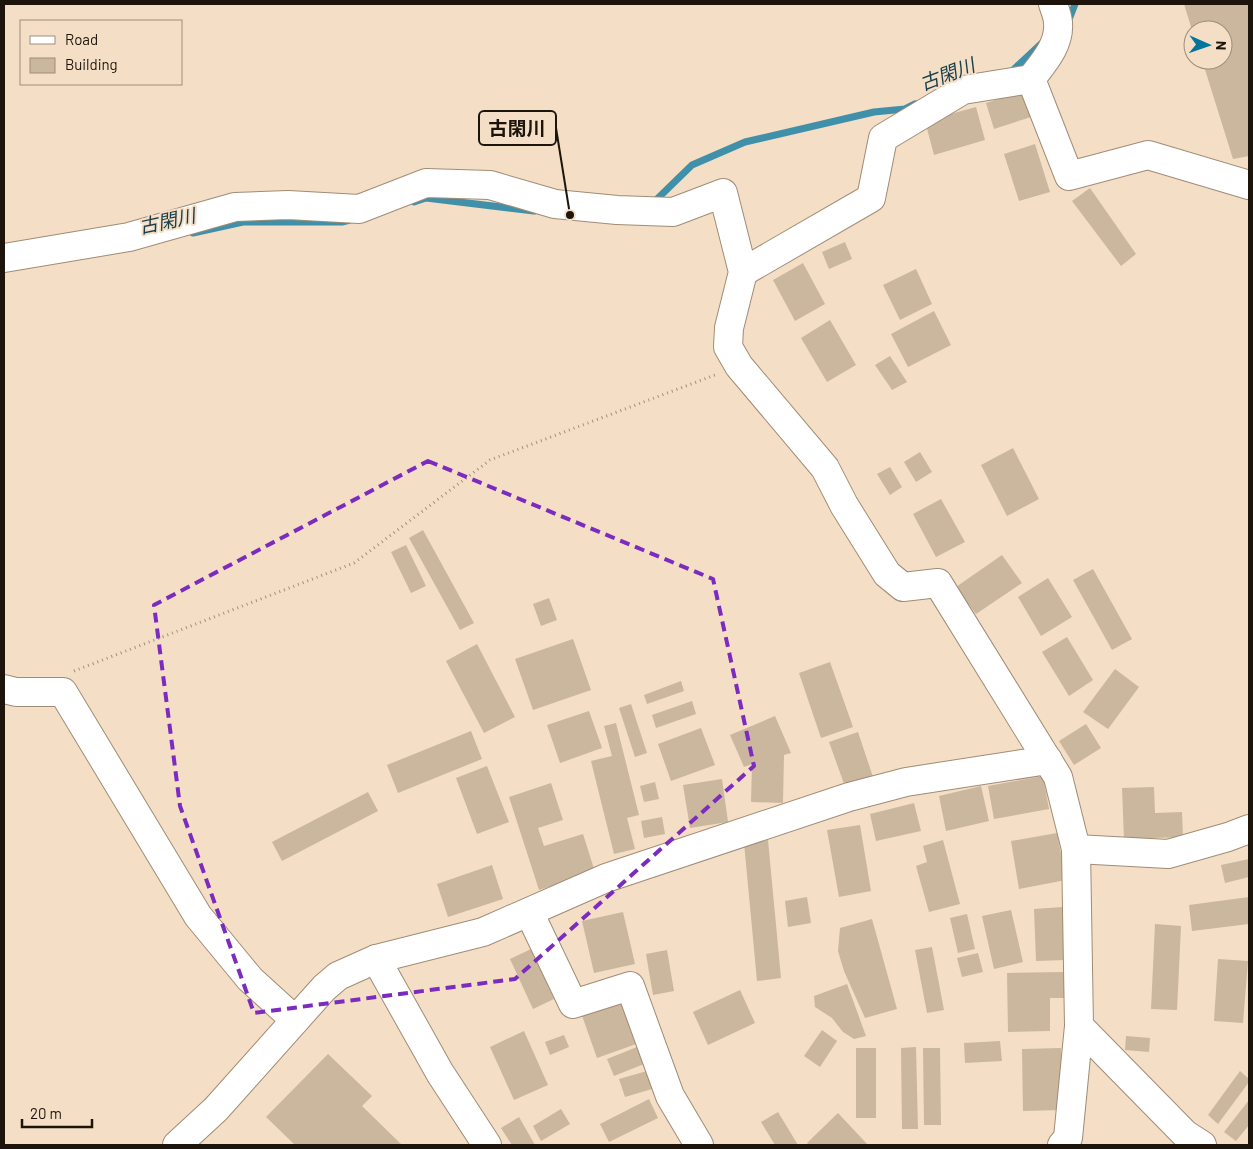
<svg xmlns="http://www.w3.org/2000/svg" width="1253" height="1149" font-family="Barlow,'Noto Sans JP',sans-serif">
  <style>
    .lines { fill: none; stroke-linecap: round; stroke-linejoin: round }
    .stream { stroke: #4190aa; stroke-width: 7 }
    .building { fill: #cbb69e }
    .minor-casing { stroke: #a08c75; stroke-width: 30 }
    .path { stroke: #a1917e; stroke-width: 3; stroke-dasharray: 1 4; stroke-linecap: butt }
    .minor { stroke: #fff; stroke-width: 28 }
    .marked { fill: none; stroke: #7b2cbf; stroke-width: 4; stroke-dasharray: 10 6; stroke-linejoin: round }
    .labels { text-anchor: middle; stroke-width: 4; stroke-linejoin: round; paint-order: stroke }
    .water-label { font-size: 19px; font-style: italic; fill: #193d49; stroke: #f4dfc6 }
    .leader { fill: none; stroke: #1d150c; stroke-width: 2 }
    .callout-dot { fill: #1d150c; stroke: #f4dfc6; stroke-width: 2 }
    .callout { fill: #f4dfc6; stroke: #1d150c; stroke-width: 2 }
    .callout-label { font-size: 19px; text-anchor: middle; font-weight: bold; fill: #1d150c }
  </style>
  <rect width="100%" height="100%" fill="#f4dfc6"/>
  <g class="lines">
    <g class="stream">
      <path d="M1066 21 1070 17 1075 4"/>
      <path d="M1008 72 1012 71 1043 42"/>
      <path d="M414 202 426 198 534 211"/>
      <path d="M651 203 655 201 692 165 745 142 874 112 905 109 915 104"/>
      <path d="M193 233 243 222H342L350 220"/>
    </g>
  </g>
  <g class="building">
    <path d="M1184 4H1249V156L1233 159 1202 60H1223V30H1192Z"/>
    <path d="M1026 90 1034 116 994 129 986 103Z"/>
    <path d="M976 107 985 140 934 155 925 121Z"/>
    <path d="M1035 144 1050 192 1019 201 1004 154Z"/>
    <path d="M1090 188 1136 254 1121 266 1072 201Z"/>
    <path d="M845 242 852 259 829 269 822 252Z"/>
    <path d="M803 263 825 304 795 321 773 280Z"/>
    <path d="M916 269 932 304 900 320 883 285Z"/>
    <path d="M934 311 951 345 908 367 891 334Z"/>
    <path d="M830 320 856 365 827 382 801 338Z"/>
    <path d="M890 356 907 382 892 390 875 365Z"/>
    <path d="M1013 448 1039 499 1007 516 981 465Z"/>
    <path d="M920 452 932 472 916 482 904 462Z"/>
    <path d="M890 467 902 487 890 495 877 474Z"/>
    <path d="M941 499 965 542 936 557 913 514Z"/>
    <path d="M423 530 474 623 460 630 409 538Z"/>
    <path d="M406 545 426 586 411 593 391 552Z"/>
    <path d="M1002 555 1022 583 976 614 956 587Z"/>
    <path d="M1093 569 1132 639 1112 650 1073 580Z"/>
    <path d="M1048 578 1072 617 1041 636 1018 597Z"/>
    <path d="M549 598 557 620 541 626 533 604Z"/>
    <path d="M1067 637 1093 680 1069 696 1042 652Z"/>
    <path d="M573 639 591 690 533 710 515 659Z"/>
    <path d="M477 644 515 717 484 733 446 661Z"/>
    <path d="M830 662 853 727 821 738 799 673Z"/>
    <path d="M1115 669 1139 687 1108 729 1083 712Z"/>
    <path d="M681 681 684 691 647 704 644 695Z"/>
    <path d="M692 701 696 714 656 728 652 715Z"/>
    <path d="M631 704 647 753 635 757 619 708Z"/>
    <path d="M589 711 602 748 560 763 547 725Z"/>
    <path d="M775 716 791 753 784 755 783 803 751 802 752 764 744 767 730 735Z"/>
    <path d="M616 723 639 815 627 818 635 849 614 854 591 761 612 756 604 726Z"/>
    <path d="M1086 724 1101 748 1074 765 1059 741Z"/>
    <path d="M701 728 715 765 671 781 658 744Z"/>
    <path d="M471 731 482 759 398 793 387 765Z"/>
    <path d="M858 732 875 783 847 792 829 742Z"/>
    <path d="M487 766 509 822 477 834 456 778Z"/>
    <path d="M1043 776 1049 809 994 819 988 786Z"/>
    <path d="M722 779 728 822 690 828 683 785Z"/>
    <path d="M655 782 659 799 644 802 640 786Z"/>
    <path d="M551 783 563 820 538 828 544 846 583 834 595 872 539 890 509 797Z"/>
    <path d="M981 786 989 821 946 831 939 796Z"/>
    <path d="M1154 787 1155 813 1182 812 1183 837 1124 839 1122 788Z"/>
    <path d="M368 792 378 811 282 861 272 842Z"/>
    <path d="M914 803 921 831 876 841 870 814Z"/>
    <path d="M662 817 665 834 644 838 641 821Z"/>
    <path d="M860 825 871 891 839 897 827 830Z"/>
    <path d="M1057 833 1066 880 1019 889 1011 841Z"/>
    <path d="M768 840 781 978 757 981 744 843Z"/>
    <path d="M943 840 960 904 929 912 916 866 927 862 923 846Z"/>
    <path d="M1249 859V877L1225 883 1221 865Z"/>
    <path d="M492 865 503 899 448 917 437 884Z"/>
    <path d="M807 897 811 923 788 927 785 901Z"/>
    <path d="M1249 897V924L1192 931 1189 905Z"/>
    <path d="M1063 907 1066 960 1036 961 1034 909Z"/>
    <path d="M1011 910 1023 962 994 969 982 916Z"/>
    <path d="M623 912 635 964 594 973 582 921Z"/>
    <path d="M967 914 975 949 958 953 950 918Z"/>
    <path d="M872 919 897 1009 865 1018 844 971 838 951 840 928Z"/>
    <path d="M1155 924 1181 926 1177 1010 1151 1009Z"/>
    <path d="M932 947 944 1010 927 1013 915 950Z"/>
    <path d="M531 949 554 999 533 1009 510 959Z"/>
    <path d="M667 950 674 991 653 995 646 954Z"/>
    <path d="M978 953 983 972 962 977 957 958Z"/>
    <path d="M1218 959 1248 961 1243 1023 1214 1021Z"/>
    <path d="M1064 972 1065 998H1050V1031L1008 1032 1007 973Z"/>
    <path d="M847 984 866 1036 854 1039 843 1032 832 1018 815 1007 814 996Z"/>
    <path d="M740 990 755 1023 708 1045 693 1012Z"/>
    <path d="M622 993 639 1043 597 1058 579 1007Z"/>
    <path d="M822 1030 837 1041 820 1067 804 1056Z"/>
    <path d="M524 1031 548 1085 514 1100 490 1047Z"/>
    <path d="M564 1035 569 1047 550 1055 545 1042Z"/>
    <path d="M1126 1036 1150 1038 1149 1052 1125 1050Z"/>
    <path d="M1000 1041 1002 1061 965 1063 964 1043Z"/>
    <path d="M642 1045 649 1062 614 1076 607 1059Z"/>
    <path d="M916 1047 918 1129H902L901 1048Z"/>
    <rect x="856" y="1048" width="20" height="70"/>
    <path d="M923 1048H940L941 1125H924Z"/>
    <path d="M1061 1048 1062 1110 1023 1111 1022 1049Z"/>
    <path d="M328 1054 372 1096 362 1106 402 1145H295L266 1117Z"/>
    <path d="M647 1071 652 1089 625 1097 619 1079Z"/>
    <path d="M1240 1071 1249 1079V1082L1218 1124 1208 1115Z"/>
    <path d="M649 1099 658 1118 609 1142 600 1124Z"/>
    <path d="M1249 1100V1125L1236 1141 1224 1132Z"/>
    <path d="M561 1109 570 1124 541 1141 533 1126Z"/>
    <path d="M778 1112 798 1145H775L761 1122Z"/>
    <path d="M838 1113 868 1145H809L807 1143Z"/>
    <path d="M519 1117 535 1145H512L501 1128Z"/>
  </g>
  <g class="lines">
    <g class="minor-casing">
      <g id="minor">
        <path d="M1031 79 1069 176 1148 155 1249 185"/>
        <path d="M4 258 129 237 235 207 288 205 359 209 426 183 490 185 555 204 617 210 673 212 723 193 743 272 729 328 728 347 739 366 825 468 844 505 887 574 903 587 938 583 1058 777 1076 849 1079 1026 1185 1134 1202 1145"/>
        <path d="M743 272 871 198 883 138 963 90 1031 79C1043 63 1060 45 1058 23 1058 17 1055 10 1053 4"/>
        <path d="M4 689 16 692H63L198 916 250 979 295 1020"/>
        <path d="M1076 849 1168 854 1228 837 1249 829"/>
        <path d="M529 912 573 1004 630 986 670 1096 699 1145"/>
        <path d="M376 959 440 1073 487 1145"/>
        <path d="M177 1145 216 1109 324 988 338 976 376 959 483 932 606 878 849 797 906 782 1048 760"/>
        <path d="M1062 1145 1068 1138 1079 1026"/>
      </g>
    </g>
    <path class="path" d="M74 671 354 563 490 460 715 375"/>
    <use href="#minor" class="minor"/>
  </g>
  <path class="marked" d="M428 461 713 579 754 766 515 979 254 1013 180 806 154 605Z"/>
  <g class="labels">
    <g class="water-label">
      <text transform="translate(947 74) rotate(-21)" y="7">古閑川</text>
      <text transform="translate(167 221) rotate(-12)" y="7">古閑川</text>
    </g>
  </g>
  <path class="leader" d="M570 215L556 128"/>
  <circle class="callout-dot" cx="570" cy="215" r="5"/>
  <rect class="callout" x="479" y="111" width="77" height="34" rx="5"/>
  <g class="callout-label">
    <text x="517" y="135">古閑川</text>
  </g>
  <rect width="1253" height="1149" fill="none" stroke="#1d150c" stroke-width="10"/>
  <rect x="20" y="20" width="162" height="65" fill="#f4dfc6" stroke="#9e8e7c"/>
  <rect x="30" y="36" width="25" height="8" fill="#ffffff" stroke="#9e8e7c"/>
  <text x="65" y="45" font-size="15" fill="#1d150c">Road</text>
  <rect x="30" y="58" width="25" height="15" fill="#cbb69e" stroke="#9e8e7c"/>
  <text x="65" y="70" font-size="15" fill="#1d150c">Building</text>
  <g transform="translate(1208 45) rotate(92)"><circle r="24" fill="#f4dfc6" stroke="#9e8e7c"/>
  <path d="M0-4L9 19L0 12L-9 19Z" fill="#02759f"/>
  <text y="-8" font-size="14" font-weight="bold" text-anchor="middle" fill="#1d150c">N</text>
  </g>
  <path d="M22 1119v8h70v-8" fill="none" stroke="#1d150c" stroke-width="2.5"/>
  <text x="30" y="1119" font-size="15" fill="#1d150c" stroke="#f4dfc6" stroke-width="4" paint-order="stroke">20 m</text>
</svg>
